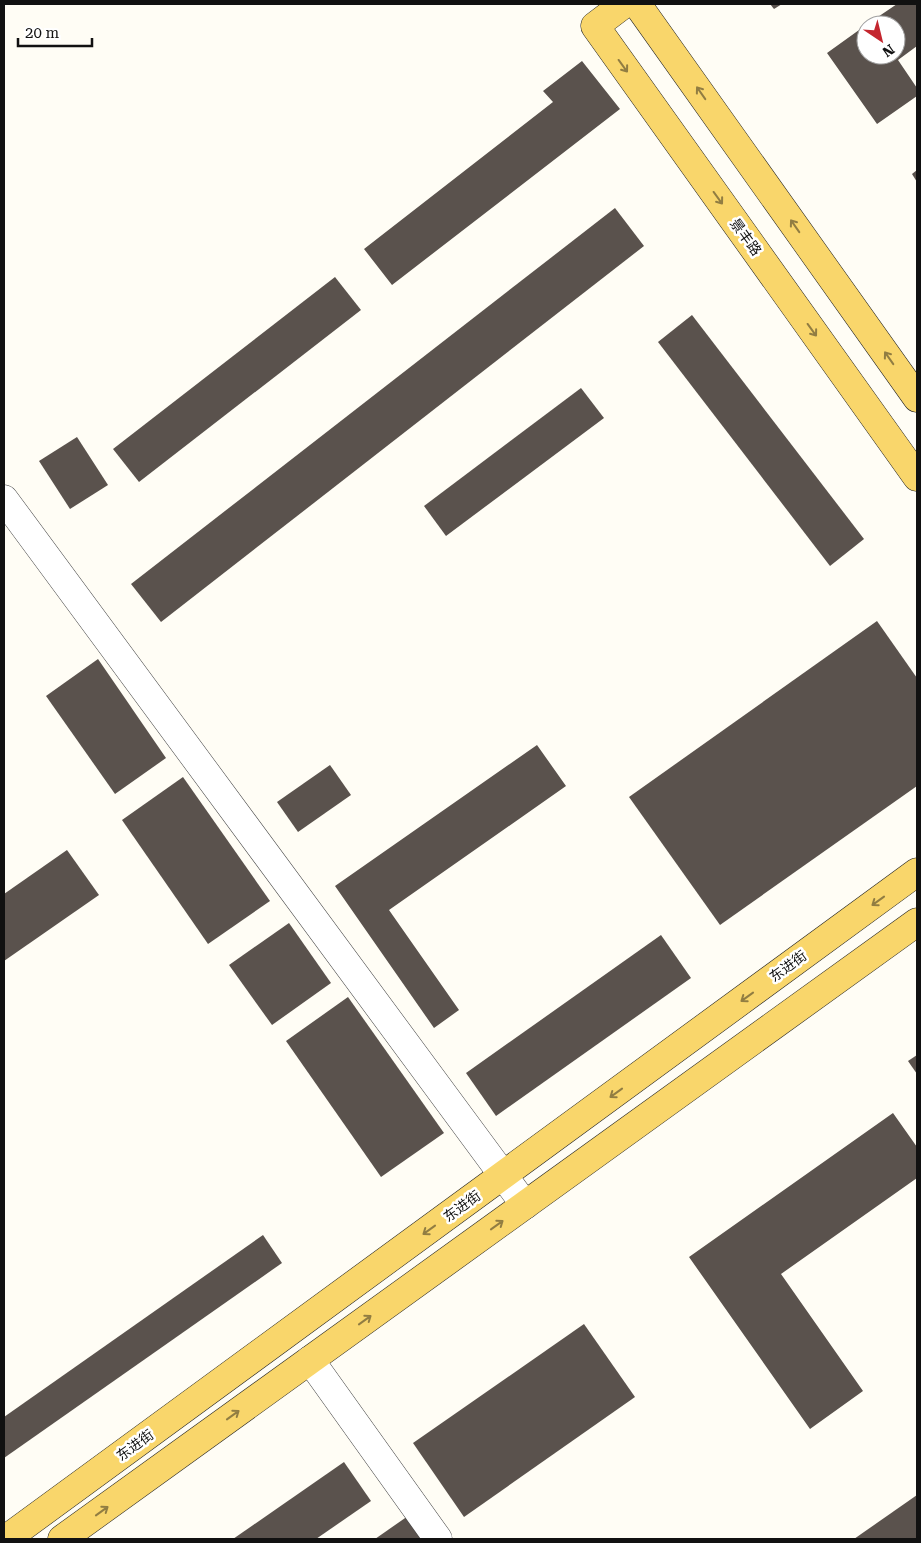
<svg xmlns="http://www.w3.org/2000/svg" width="921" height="1543" font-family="'Roboto Serif','Noto Sans SC',serif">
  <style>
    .building { fill: #5a524d }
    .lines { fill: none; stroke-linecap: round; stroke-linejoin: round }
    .minor-casing { stroke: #444; stroke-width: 29 }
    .tertiary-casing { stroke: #444; stroke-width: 29 }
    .primary-casing { stroke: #222; stroke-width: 29 }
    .minor { stroke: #fff; stroke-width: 28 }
    .tertiary { stroke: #fff; stroke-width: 28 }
    .primary { stroke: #f9d66b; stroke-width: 28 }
    .oneway { stroke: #917d42 }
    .labels { text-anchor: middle; stroke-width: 5; stroke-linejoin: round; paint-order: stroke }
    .street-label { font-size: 14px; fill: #111; stroke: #fff }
  </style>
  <rect width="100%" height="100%" fill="#fffdf5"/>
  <g class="building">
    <path d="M770 4H782L774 9Z"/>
    <path d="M897 4H917V46L898 60 917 88V96L877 124 827 53 866 25V55H896V25H866Z"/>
    <path d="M582 61 620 109 392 285 364 249 553 102 543 91Z"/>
    <path d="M917 170V182L912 174Z"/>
    <path d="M615 208 644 246 161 622 131 584Z"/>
    <path d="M335 277 361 310 139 482 113 449Z"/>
    <path d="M692 315 864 539 830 566 658 342Z"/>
    <path d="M581 388 604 418 446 536 424 506Z"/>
    <path d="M77 437 108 485 70 509 39 461Z"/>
    <path d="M877 621 917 678V786L720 925 629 797Z"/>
    <path d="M98 659 166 758 115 794 46 696Z"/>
    <path d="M537 745 566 786 389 910 459 1010 434 1028 335 886Z"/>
    <path d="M330 765 351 795 298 832 277 802Z"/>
    <path d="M183 777 270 901 208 944 122 820Z"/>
    <path d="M67 850 99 895 4 961V894Z"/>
    <path d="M289 923 331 983 272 1025 229 965Z"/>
    <path d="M661 935 691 978 496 1116 466 1073Z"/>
    <path d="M348 997 444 1133 381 1177 286 1041Z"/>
    <path d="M917 1055V1074L908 1061Z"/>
    <path d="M893 1113 917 1147V1178L781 1274 863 1391 810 1429 689 1257Z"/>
    <path d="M263 1235 282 1263 4 1458V1417Z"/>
    <path d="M584 1324 635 1397 464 1517 413 1443Z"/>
    <path d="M344 1462 371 1501 316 1539H233Z"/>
    <path d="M917 1495V1539H854Z"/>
    <path d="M408 1516 424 1539H375Z"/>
  </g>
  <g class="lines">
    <g class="minor-casing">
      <path id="minor" d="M4 499 525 1205"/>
    </g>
    <g class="tertiary-casing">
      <path id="tertiary" d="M310 1360 438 1539"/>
    </g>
    <g class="primary-casing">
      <g id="primary">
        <path d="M624 4 595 26 917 477"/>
        <path d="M637 4 917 398"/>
        <path d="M6 1539 917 872"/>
        <path d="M62 1539 917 922"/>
      </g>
    </g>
    <use href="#minor" class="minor"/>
    <use href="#tertiary" class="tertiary"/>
    <use href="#primary" class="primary"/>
  </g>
  <defs><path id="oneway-shaft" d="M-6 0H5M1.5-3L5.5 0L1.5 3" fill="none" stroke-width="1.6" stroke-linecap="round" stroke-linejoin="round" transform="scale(1.25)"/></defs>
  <g class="oneway">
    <use href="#oneway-shaft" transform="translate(623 66) rotate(54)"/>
    <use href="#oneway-shaft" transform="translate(701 93) rotate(-125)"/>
    <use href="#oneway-shaft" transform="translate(718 198) rotate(54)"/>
    <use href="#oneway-shaft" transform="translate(795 226) rotate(-125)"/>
    <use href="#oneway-shaft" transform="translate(812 330) rotate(54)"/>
    <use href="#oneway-shaft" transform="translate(889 358) rotate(-125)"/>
    <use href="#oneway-shaft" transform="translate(878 901) rotate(144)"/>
    <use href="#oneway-shaft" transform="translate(747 997) rotate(144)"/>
    <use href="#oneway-shaft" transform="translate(616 1093) rotate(144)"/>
    <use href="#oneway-shaft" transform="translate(497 1225) rotate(-36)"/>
    <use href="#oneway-shaft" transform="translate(429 1230) rotate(144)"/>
    <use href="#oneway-shaft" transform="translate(365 1320) rotate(-36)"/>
    <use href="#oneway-shaft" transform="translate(233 1415) rotate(-36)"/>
    <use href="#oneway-shaft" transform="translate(102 1511) rotate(-36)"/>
  </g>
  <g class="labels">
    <g class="street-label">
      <text transform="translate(746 237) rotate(54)" y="5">景丰路</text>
      <text transform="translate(788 966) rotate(-36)" y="5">东进街</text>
      <text transform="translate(462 1206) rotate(-36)" y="5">东进街</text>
      <text transform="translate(135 1445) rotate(-36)" y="5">东进街</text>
    </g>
  </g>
  <rect width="921" height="1543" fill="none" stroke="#111111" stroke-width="10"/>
  <g transform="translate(881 40) rotate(145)"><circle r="24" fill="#ffffff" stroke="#a0a0a0"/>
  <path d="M0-4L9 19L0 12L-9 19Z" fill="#c4262e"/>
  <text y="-8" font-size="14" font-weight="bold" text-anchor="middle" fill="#111111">N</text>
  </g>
  <path d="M18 38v8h74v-8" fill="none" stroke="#111111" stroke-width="2.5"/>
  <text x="25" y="38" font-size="15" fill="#111111" stroke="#ffffff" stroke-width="4" paint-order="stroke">20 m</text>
</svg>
